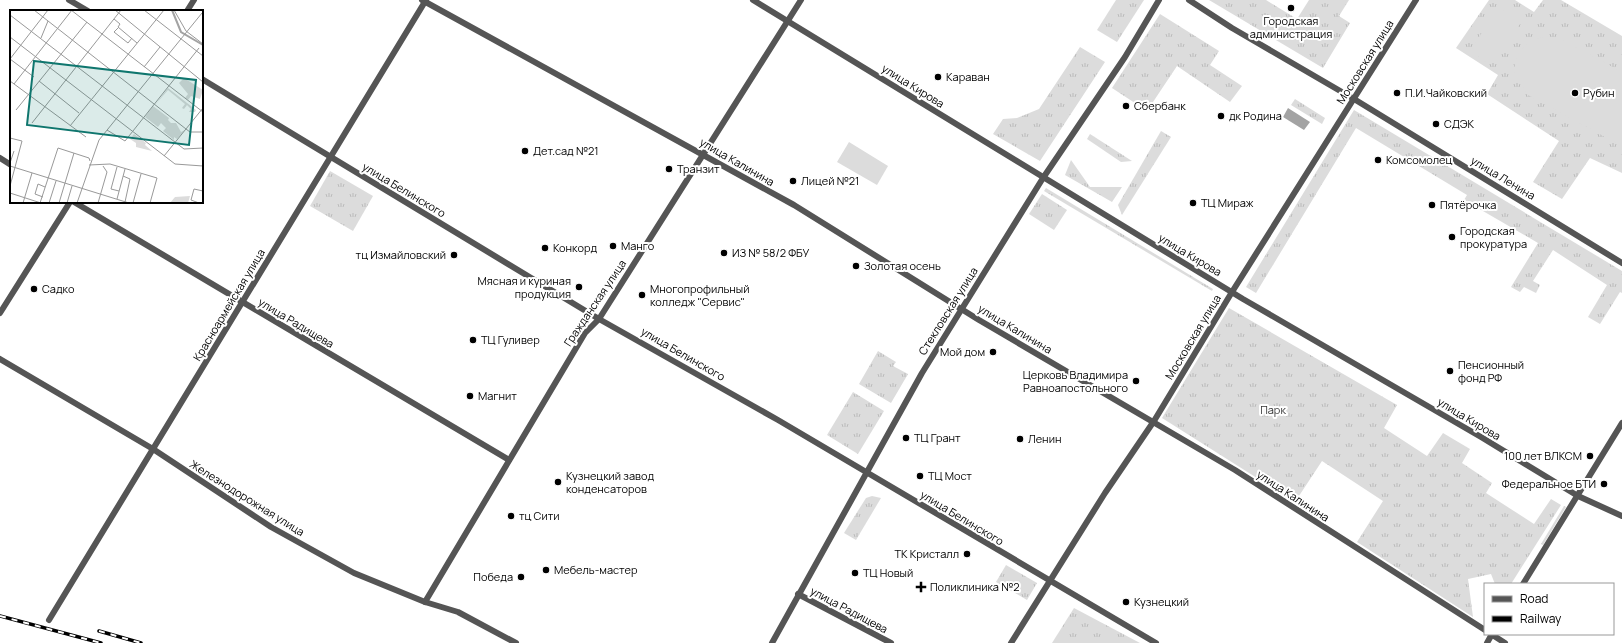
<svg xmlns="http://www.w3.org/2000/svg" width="1622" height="643" font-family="Manrope,sans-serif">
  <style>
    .grass { fill: url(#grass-tufts) }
    .garden { fill: #dcdcdc }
    .water { fill: #a3a3a3 }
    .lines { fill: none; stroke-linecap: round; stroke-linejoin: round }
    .minor { stroke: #555; stroke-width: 6 }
    .rail-casing { stroke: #000; stroke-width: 3.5 }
    .rail { stroke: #fff; stroke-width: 2; stroke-dasharray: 6; stroke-linecap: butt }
    .poi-dot { fill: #000; stroke: #fff; stroke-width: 1.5 }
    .labels { text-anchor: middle; stroke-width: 4; stroke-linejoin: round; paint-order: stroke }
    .poi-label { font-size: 11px; fill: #000; stroke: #fff; text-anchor: start }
    .street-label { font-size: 11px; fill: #000; stroke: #fff }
    .park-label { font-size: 11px; fill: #333; stroke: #fff }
    .inset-river { fill: none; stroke: #a3a3a3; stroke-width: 2 }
    .inset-road { fill: none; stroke: #999; stroke-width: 1 }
    .view { fill: #0f766e; fill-opacity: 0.15; stroke: #0f766e; stroke-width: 2 }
    .inset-edge { fill: none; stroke: #000; stroke-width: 2 }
  </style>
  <defs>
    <pattern id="grass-tufts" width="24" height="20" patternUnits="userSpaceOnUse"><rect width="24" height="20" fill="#dcdcdc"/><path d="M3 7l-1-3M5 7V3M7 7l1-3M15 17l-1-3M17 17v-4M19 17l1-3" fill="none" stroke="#bbb"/></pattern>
  </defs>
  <rect width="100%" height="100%" fill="#fff"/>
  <g class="grass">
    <path d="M1116 0H1144L1117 42 1097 30Z"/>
    <path d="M1209 0H1266L1297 19 1309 0H1349L1339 16 1350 23 1323 68Z"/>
    <path d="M1489 0H1515L1534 12 1543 0H1561L1622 36V173L1590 158 1562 199 1533 182 1559 141 1487 94 1498 75 1456 48Z"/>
    <path d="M1160 14 1219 51 1210 65 1242 86 1230 102 1177 66 1147 111 1112 88Z"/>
    <path d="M1080 47 1105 62 1040 161 993 134 1003 119 1017 118 1039 109Z"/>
    <path d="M1295 99 1325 118 1322 124 1291 105Z"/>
    <path d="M1354 110 1622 271V293L1620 292 1600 324 1588 317 1607 285 1553 250 1533 281 1540 285 1536 293 1524 287 1520 292 1511 287 1538 243 1464 200 1467 195 1356 128 1256 293 1246 287Z"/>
    <path d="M1161 131 1171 137 1122 215 1118 205Z"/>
    <path d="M1090 134 1132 161 1121 162 1087 139Z"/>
    <path d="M1071 160 1090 187H1122L1112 202 1065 175Z"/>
    <path d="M330 171 373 196 353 231 310 206Z"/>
    <path d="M1046 188 1213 289 1212 291 1044 191Z"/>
    <path d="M1042 194 1067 210 1054 230 1029 214Z"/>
    <path d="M1229 308 1397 405 1384 428 1427 456 1443 433 1470 449 1462 463 1492 483 1486 493 1534 524 1551 499 1561 505 1511 584H1495L1491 574 1468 579 1473 617 1357 542 1383 501 1322 461 1295 502 1162 418Z"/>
    <path d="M878 351 896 362 893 366 908 374 891 403 859 384Z"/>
    <path d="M853 392 884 411 858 454 827 435Z"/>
    <path d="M872 496 881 498 856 540 844 533 866 498Z"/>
    <path d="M1564 506 1566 507 1543 545 1541 544Z"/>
    <path d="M1006 565 1037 583 1027 600 996 582Z"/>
    <path d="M1074 608 1140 643H1052Z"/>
  </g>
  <g class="garden">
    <path d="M1497 9 1511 12 1520 24 1496 63C1485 64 1476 57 1472 48Z"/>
    <path d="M1542 37 1559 38 1622 72V144H1618L1528 95C1525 89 1519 84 1516 77 1510 58 1524 41 1542 37Z"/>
    <path d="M849 142 888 166 877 185 837 162Z"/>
  </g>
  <path class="water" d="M1288 108 1310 122 1304 130 1283 117Z"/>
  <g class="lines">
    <g class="minor">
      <path d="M69 0 88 11"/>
      <path d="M422 0 794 205 979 320 1235 470 1485 630"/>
      <path d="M753 0 1243 299 1481 437 1578 496 1622 516"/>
      <path d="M1189 0 1232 28 1354 99 1622 263"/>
      <path d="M187 11 194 0"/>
      <path d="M202 79 599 319 778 420 1156 643"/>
      <path d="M0 158 11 165"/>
      <path d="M74 202 509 460"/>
      <path d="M0 313 70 202"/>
      <path d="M0 359 153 449 271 527 354 573 425 602 458 612 516 643"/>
      <path d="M1523 584 1622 423"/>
      <path d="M798 594 891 643"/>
      <path d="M425 602 585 333 599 319 801 0"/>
      <path d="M49 620 426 0"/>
      <path d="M1491 634 1505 643"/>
      <path d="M772 643 922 373 1043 178 1125 57 1159 0"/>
      <path d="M1011 643 1105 493 1154 421 1232 292 1416 0"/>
      <path d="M1487 643 1492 634"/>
    </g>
    <g class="rail-casing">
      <g id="rail">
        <path d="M0 616 101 643"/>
        <path d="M99 631 141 643"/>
      </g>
    </g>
    <use href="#rail" class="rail"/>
  </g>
  <g class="poi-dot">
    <circle cx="1291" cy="8" r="4"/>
    <circle cx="938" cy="77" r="4"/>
    <circle cx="1397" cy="93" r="4"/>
    <circle cx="1575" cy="93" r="4"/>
    <circle cx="1126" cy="106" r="4"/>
    <circle cx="1221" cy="116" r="4"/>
    <circle cx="1436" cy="124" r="4"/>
    <circle cx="525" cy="151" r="4"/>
    <circle cx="1378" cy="160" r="4"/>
    <circle cx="669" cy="169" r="4"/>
    <circle cx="793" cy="181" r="4"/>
    <circle cx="1193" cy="203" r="4"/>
    <circle cx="1432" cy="205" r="4"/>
    <circle cx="1452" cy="237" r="4"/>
    <circle cx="613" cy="246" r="4"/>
    <circle cx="545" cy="248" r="4"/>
    <circle cx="724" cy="253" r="4"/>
    <circle cx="454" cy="255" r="4"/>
    <circle cx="856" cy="266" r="4"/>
    <circle cx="579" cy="287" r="4"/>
    <circle cx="34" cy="289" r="4"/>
    <circle cx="642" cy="295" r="4"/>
    <circle cx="473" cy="340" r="4"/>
    <circle cx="993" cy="352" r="4"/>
    <circle cx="1450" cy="371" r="4"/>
    <circle cx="1136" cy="381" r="4"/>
    <circle cx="470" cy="396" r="4"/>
    <circle cx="906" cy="438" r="4"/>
    <circle cx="1020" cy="439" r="4"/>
    <circle cx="1590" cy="456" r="4"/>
    <circle cx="920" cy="476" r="4"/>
    <circle cx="558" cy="482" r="4"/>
    <circle cx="1604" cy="484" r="4"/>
    <circle cx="511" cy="516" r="4"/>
    <circle cx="967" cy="554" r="4"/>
    <circle cx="546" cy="570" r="4"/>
    <circle cx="855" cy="573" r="4"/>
    <circle cx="521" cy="577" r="4"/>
    <path d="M919 581h4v4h4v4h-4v4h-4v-4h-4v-4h4z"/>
    <circle cx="1126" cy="602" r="4"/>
  </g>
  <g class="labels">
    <g class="poi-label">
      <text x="1291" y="25" text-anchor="middle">Городская<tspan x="1291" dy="13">администрация</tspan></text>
      <text x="946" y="81">Караван</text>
      <text x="1405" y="97">П.И.Чайковский</text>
      <text x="1583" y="97">Рубин</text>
      <text x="1134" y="110">Сбербанк</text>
      <text x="1229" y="120">дк Родина</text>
      <text x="1444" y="128">СДЭК</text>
      <text x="533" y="155">Дет.сад №21</text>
      <text x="1386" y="164">Комсомолец</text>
      <text x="677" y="173">Транзит</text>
      <text x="801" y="185">Лицей №21</text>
      <text x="1201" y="207">ТЦ Мираж</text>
      <text x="1440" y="209">Пятёрочка</text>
      <text x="1460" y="235">Городская<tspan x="1460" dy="13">прокуратура</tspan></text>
      <text x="621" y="250">Манго</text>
      <text x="553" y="252">Конкорд</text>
      <text x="732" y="257">ИЗ № 58/2 ФБУ</text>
      <text x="446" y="259" text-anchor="end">тц Измайловский</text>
      <text x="864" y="270">Золотая осень</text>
      <text x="571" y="285" text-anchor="end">Мясная и куриная<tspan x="571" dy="13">продукция</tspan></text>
      <text x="42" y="293">Садко</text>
      <text x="650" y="293">Многопрофильный<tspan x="650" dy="13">колледж "Сервис"</tspan></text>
      <text x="481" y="344">ТЦ Гуливер</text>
      <text x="985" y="356" text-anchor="end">Мой дом</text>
      <text x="1458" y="369">Пенсионный<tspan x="1458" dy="13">фонд РФ</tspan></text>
      <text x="1128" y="379" text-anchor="end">Церковь Владимира<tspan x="1128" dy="13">Равноапостольного</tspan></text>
      <text x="478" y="400">Магнит</text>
      <text x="914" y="442">ТЦ Грант</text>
      <text x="1028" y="443">Ленин</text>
      <text x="1582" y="460" text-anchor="end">100 лет ВЛКСМ</text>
      <text x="566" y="480">Кузнецкий завод<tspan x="566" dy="13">конденсаторов</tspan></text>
      <text x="928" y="480">ТЦ Мост</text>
      <text x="1596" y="488" text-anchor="end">Федеральное БТИ</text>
      <text x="519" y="520">тц Сити</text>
      <text x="959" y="558" text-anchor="end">ТК Кристалл</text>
      <text x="554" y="574">Мебель-мастер</text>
      <text x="863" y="577">ТЦ Новый</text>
      <text x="513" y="581" text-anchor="end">Победа</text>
      <text x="930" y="591">Поликлиника №2</text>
      <text x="1134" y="606">Кузнецкий</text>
    </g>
    <g class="street-label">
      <text transform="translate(1365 62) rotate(-58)" y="4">Московская улица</text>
      <text transform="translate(913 86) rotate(32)" y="4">улица Кирова</text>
      <text transform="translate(737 162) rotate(30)" y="4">улица Калинина</text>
      <text transform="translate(1503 178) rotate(31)" y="4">улица Ленина</text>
      <text transform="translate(404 190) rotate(31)" y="4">улица Белинского</text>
      <text transform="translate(1190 255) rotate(31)" y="4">улица Кирова</text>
      <text transform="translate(595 303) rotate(-56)" y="4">Гражданская улица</text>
      <text transform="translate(229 305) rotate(-59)" y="4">Красноармейская улица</text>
      <text transform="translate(948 311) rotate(-58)" y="4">Стекловская улица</text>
      <text transform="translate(296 323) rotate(31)" y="4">улица Радищева</text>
      <text transform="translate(1015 329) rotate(31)" y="4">улица Калинина</text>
      <text transform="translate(1193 337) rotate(-59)" y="4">Московская улица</text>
      <text transform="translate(683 354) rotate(30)" y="4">улица Белинского</text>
      <text transform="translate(1469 419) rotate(31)" y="4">улица Кирова</text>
      <text transform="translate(1293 496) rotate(33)" y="4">улица Калинина</text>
      <text transform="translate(247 498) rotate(32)" y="4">Железнодорожная улица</text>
      <text transform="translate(962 518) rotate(31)" y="4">улица Белинского</text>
      <text transform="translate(849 610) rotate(28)" y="4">улица Радищева</text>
    </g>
    <g class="park-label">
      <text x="1273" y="414">Парк</text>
    </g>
  </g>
  <g transform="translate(10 10)">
    <rect width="193" height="193" fill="#fff"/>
    <path d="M174 68 193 80 190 89 181 86 178 90 175 88 178 84 169 73ZM158 78 186 100 185 102H179L181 99 177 95 174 99 172 98 175 94 158 80 145 95ZM143 96 159 108 158 110 161 113H166L171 122 175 120 167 129 164 127V130L153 121 156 118 151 113 148 117 135 107ZM124 124 136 133 135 135 142 141 126 137V133L120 129Z" fill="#dcdcdc"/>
    <path d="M180 186 178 193H160L165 187Z" fill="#dcdcdc"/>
    <path d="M180 73 188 79 187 84 176 79V74Z" fill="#dcdcdc"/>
    <path class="inset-river" d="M162 0 171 22 193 35"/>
    <path class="inset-road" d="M24 0 176 119 180 122H193M61 0 193 102M105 0 193 72M134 0 193 46M164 0 176 21 193 34M0 5 174 139 193 138M104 9 110 14 108 17 127 33M108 18 104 22 118 33 122 28M0 27 165 154 193 156M31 28 38 11M0 49 38 0M0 49 24 67M134 57 150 37M0 71 76 127M29 71 69 103M4 74 62 0M6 100 77 12M22 113 111 0M60 116 154 0M97 120 115 131 189 38M0 128 12 131 0 176M154 146 193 98M0 153 4 141M79 155 100 154 147 168 140 193M0 156 119 193M107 157 101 179 109 181M113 166 120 169 115 192M0 183 31 193M33 187 25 184 28 174 35 177M107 189 115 159M13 193 22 163M30 193 48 138 79 148 80 151M39 193 46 171M49 193 64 143M57 193 62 176M67 193 89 130 192 3M88 193 97 162 93 156M123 193 131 164M189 193 181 190 184 179 193 181"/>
    <path class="view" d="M24 51 186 70 179 135 17 115Z"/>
    <rect width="193" height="193" class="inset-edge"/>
  </g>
  <rect x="1484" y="583" width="130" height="52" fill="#ffffff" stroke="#999999"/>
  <rect x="1492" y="596" width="20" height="6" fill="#555555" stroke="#999999"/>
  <text x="1520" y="603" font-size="12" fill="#000000">Road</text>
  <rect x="1492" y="616" width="20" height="6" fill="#000000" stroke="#999999"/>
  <text x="1520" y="623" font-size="12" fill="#000000">Railway</text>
</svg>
